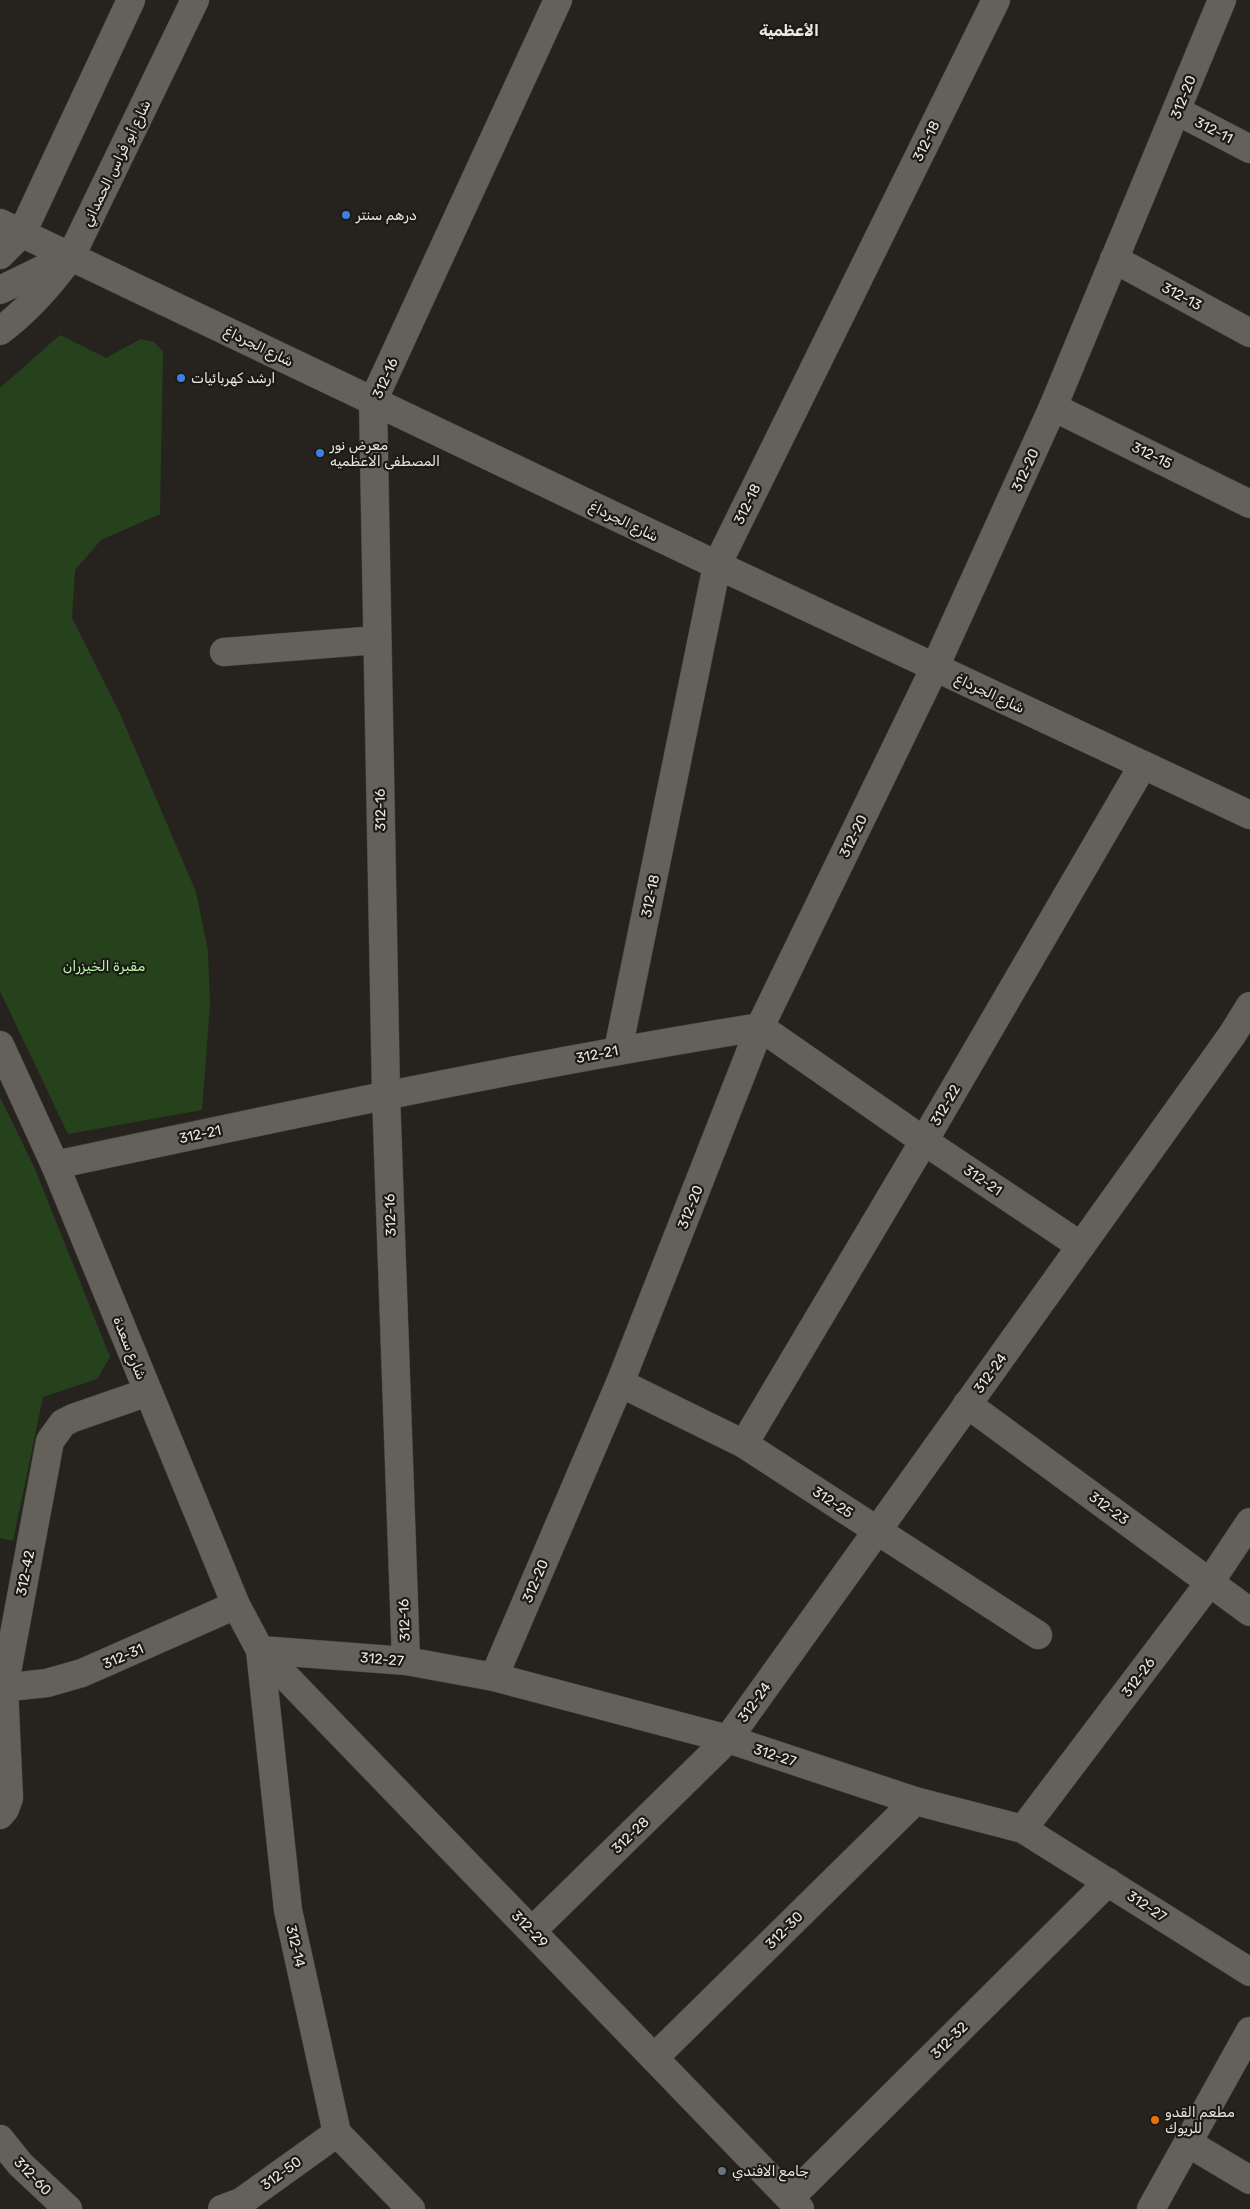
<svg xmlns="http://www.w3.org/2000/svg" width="1250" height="2209" font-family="Rubik,'Noto Naskh Arabic',sans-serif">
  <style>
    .green { fill: #25421d }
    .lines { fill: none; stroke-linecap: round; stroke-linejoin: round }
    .minor-casing { stroke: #43413d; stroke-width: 29 }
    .minor { stroke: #64615b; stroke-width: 28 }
    .shop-dot { fill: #3f7fe0; stroke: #1c1a15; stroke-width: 2 }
    .food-dot { fill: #e8710a; stroke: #1c1a15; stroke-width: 2 }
    .worship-dot { fill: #6b7280; stroke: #1c1a15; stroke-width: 2 }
    .labels { text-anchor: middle; stroke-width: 4.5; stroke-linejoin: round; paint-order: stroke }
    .street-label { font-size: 14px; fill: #e9e7e4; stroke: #1c1a15 }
    .poi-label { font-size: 14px; fill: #e9e7e4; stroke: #1c1a15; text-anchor: start }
    .park-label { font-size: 14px; fill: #b7f5a5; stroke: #1c1a15 }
    .quarter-label { font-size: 16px; font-weight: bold; fill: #e9e7e4; stroke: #1c1a15 }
  </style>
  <rect width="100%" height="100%" fill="#26231e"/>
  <g class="green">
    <path d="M60 335 106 358 141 339 154 342 163 352 160 514 101 540 75 570 72 618 121 716 196 892 208 951 210 1005 202 1110 68 1134 0 991V388Z"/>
    <path d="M0 1097 35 1169 110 1357 97 1379 43 1397 13 1541 0 1538Z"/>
  </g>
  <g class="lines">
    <g class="minor-casing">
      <g id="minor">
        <path d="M1177 111 1250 149"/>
        <path d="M0 223 717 565 1250 815"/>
        <path d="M0 255 22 233 131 0"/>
        <path d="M1114 259 1250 333"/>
        <path d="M0 290 66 258"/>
        <path d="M0 331C28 310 50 285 71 256L195 0"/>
        <path d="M1053 407 1250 504"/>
        <path d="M224 652 377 640"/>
        <path d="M0 1045 55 1165 236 1605 260 1650 800 2209"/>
        <path d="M618 1050 717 565 996 0"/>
        <path d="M55 1165C289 1115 523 1065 760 1027L924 1141 1081 1246"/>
        <path d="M620 1383 744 1444 1038 1635"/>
        <path d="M967 1404 1250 1612"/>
        <path d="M744 1444 924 1141 1143 765"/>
        <path d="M260 1650 406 1661 494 1677 728 1739 915 1801 1023 1829 1250 1972"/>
        <path d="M260 1650 288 1910 337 2133 411 2209"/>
        <path d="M406 1661 386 1094 373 401 558 0"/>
        <path d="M494 1677 620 1383 760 1027 935 667 1053 407 1222 0"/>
        <path d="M0 1688 47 1683 82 1673 236 1605"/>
        <path d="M0 1815 5 1809 9 1798 4 1688 50 1441 63 1423 73 1418 148 1392"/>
        <path d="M1023 1829 1210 1582 1250 1522"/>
        <path d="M532 1931 728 1739 1232 1035 1250 1006"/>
        <path d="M654 2058 915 1801"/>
        <path d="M0 2139 20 2164 68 2209"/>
        <path d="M1188 2143 1250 2180"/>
        <path d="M790 2198 1108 1882"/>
        <path d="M222 2209 241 2202 337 2133"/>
        <path d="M1151 2209 1250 2031"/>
      </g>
    </g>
    <use href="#minor" class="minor"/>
  </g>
  <g class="shop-dot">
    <circle cx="346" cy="215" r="5"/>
    <circle cx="181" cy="378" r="5"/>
    <circle cx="320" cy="453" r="5"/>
  </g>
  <circle class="food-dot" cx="1155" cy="2120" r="5"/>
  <circle class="worship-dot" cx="722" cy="2171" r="5"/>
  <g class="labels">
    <g class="street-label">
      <text transform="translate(1183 97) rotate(-68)" y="5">312-20</text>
      <text transform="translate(1214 130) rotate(27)" y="5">312-11</text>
      <text transform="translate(926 141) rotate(-64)" y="5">312-18</text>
      <text transform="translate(116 163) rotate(-64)" y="5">شارع أبو فراس الحمداني</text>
      <text transform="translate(1182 296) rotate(28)" y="5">312-13</text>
      <text transform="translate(259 346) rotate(26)" y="5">شارع الجرداغ</text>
      <text transform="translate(385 378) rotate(-66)" y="5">312-16</text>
      <text transform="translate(1152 455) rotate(26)" y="5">312-15</text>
      <text transform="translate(1025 470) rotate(-65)" y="5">312-20</text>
      <text transform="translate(747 504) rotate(-64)" y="5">312-18</text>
      <text transform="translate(624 521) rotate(26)" y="5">شارع الجرداغ</text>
      <text transform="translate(990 693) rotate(25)" y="5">شارع الجرداغ</text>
      <text transform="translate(380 810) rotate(-91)" y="5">312-16</text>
      <text transform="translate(853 836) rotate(-64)" y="5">312-20</text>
      <text transform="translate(650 896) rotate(-78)" y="5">312-18</text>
      <text transform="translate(597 1054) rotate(-11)" y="5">312-21</text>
      <text transform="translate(945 1105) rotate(-60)" y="5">312-22</text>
      <text transform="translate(200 1134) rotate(-12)" y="5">312-21</text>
      <text transform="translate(983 1180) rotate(34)" y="5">312-21</text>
      <text transform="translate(690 1207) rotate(-68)" y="5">312-20</text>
      <text transform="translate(390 1215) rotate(-92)" y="5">312-16</text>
      <text transform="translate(130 1348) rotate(68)" y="5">شارع سعدة</text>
      <text transform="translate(990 1373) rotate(-54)" y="5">312-24</text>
      <text transform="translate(833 1502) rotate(33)" y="5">312-25</text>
      <text transform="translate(1109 1508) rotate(36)" y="5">312-23</text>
      <text transform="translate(25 1573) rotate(-79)" y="5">312-42</text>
      <text transform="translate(535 1581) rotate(-67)" y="5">312-20</text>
      <text transform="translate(404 1620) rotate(-92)" y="5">312-16</text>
      <text transform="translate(123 1656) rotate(-23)" y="5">312-31</text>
      <text transform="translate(382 1659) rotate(5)" y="5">312-27</text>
      <text transform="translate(1138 1677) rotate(-53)" y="5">312-26</text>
      <text transform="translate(754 1702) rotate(-54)" y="5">312-24</text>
      <text transform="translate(775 1755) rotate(18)" y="5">312-27</text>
      <text transform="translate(630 1835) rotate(-44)" y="5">312-28</text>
      <text transform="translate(1147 1906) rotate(33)" y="5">312-27</text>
      <text transform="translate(530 1929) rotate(46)" y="5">312-29</text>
      <text transform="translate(784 1930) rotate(-45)" y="5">312-30</text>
      <text transform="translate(296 1946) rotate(77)" y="5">312-14</text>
      <text transform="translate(949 2040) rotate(-45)" y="5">312-32</text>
      <text transform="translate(281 2173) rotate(-36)" y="5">312-50</text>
      <text transform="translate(33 2176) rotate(46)" y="5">312-60</text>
    </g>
    <g class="poi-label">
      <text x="356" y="220">درهم سنتر</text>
      <text x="191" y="383">ارشد كهربائيات</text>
      <text x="330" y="450">معرض نور<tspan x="330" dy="16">المصطفى الاعظميه</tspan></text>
      <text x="1165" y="2117">مطعم القدو<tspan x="1165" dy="16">للريوك</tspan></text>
      <text x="732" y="2176">جامع الافندي</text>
    </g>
    <g class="park-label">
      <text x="104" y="971">مقبرة الخيزران</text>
    </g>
    <g class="quarter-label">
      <text x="789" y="36">الأعظمية</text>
    </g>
  </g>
</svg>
